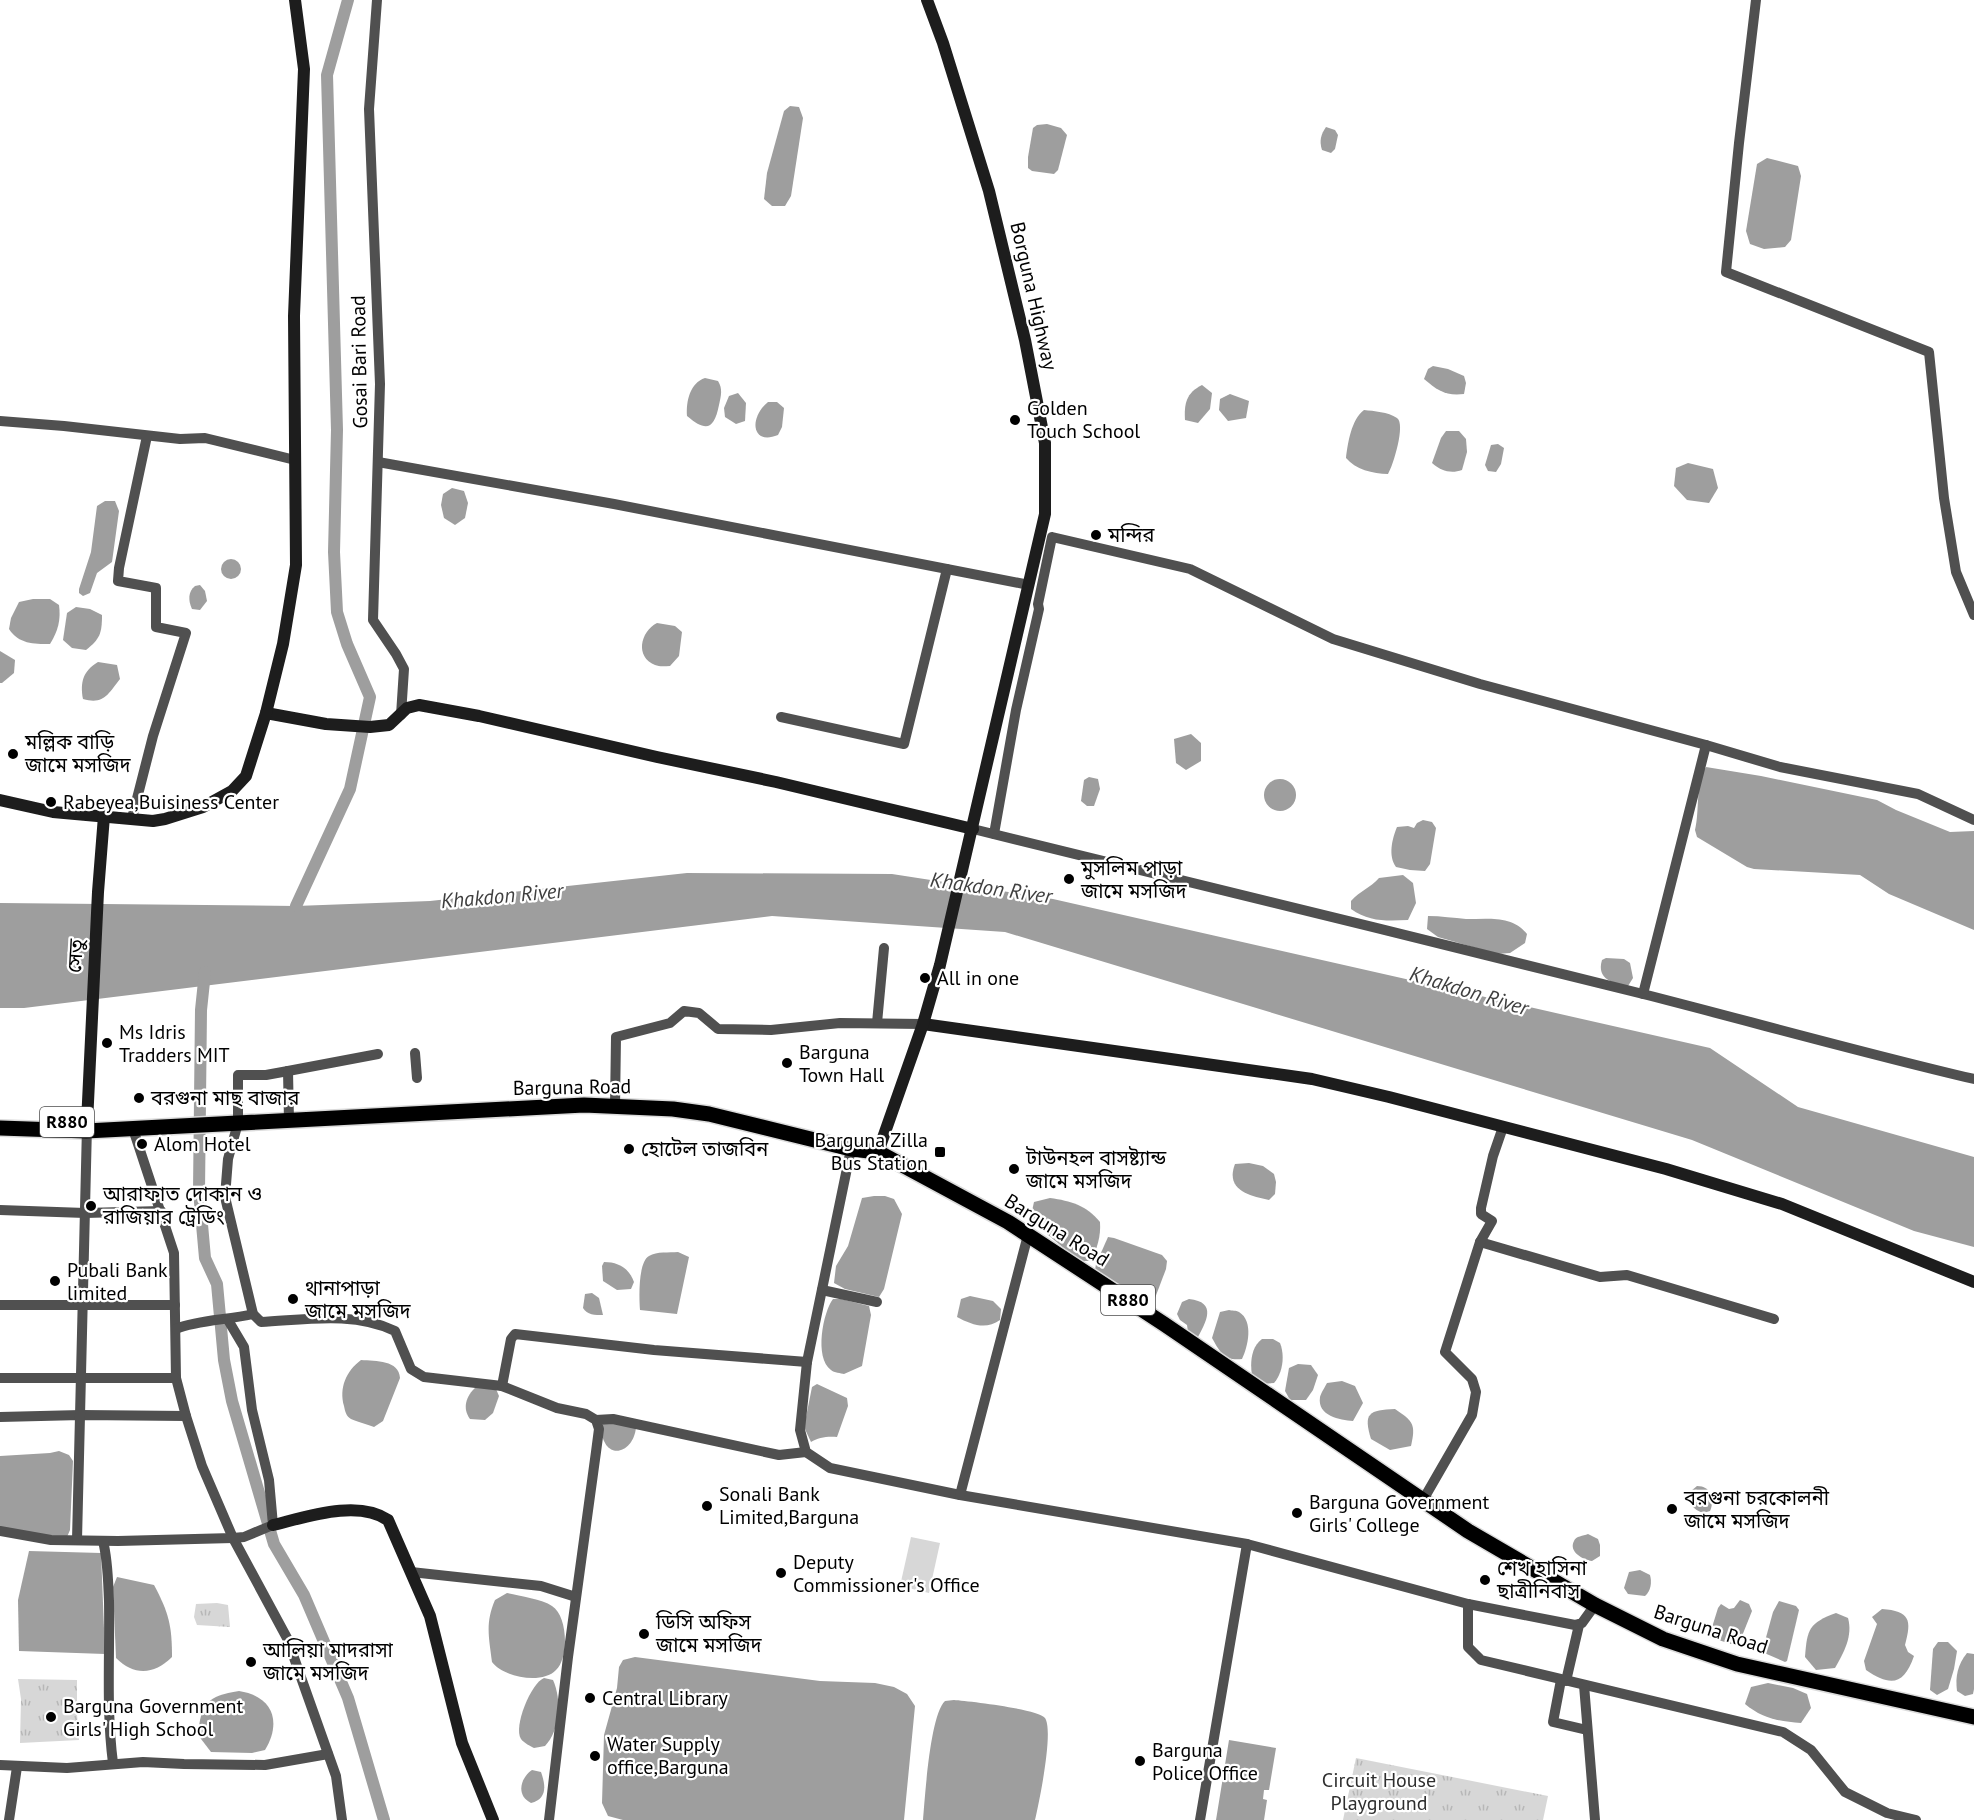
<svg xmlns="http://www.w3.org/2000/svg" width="1974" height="1820" font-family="'PT Sans','Noto Sans Bengali',sans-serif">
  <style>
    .park { fill: url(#park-tufts) }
    .pitch { fill: #d7d7d7 }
    .water { fill: #9e9e9e }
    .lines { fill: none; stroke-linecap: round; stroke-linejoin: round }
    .canal { stroke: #9e9e9e; stroke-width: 12 }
    .primary-casing { stroke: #dbdbdb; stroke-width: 18 }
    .street { stroke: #505050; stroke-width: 10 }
    .secondary { stroke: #1d1d1d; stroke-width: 12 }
    .primary { stroke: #000; stroke-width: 15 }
    .poi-dot { fill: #000; stroke: #fff; stroke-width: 2 }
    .labels { text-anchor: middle; stroke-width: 4.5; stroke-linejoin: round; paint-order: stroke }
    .shield { fill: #fff; stroke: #4c4c4c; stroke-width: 1.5 }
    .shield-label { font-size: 18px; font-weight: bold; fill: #000 }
    .street-label { font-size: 20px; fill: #000; stroke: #fff }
    .poi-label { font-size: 20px; fill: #000; stroke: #fff; text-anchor: start }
    .park-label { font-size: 20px; fill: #2e2e2e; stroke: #fff }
    .water-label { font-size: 21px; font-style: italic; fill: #3f3f3f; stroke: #fff }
  </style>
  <defs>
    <pattern id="park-tufts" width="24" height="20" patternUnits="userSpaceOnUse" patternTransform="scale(1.5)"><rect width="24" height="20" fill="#d7d7d7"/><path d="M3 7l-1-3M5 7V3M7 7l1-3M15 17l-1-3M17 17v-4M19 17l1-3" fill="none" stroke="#b7b7b7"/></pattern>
  </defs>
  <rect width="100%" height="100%" fill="#fff"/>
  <g class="park">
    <path d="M217 1603 228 1605 230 1627 197 1625 194 1617 196 1604Z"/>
    <path d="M18 1679 77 1680V1714L79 1740 20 1743 21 1699Z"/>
    <path d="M1356 1758 1548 1796 1543 1820H1343Z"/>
  </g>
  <path class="pitch" d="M911 1537 940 1543 929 1593 900 1586Z"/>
  <g class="water">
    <path d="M790 106 799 107 803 118 791 196 785 206H772L764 199 767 173 784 111Z"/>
    <path d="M1047 124 1061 128 1067 135 1058 170 1054 174 1032 171 1028 168V157L1033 128 1037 125Z"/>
    <path d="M1326 127 1335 130 1338 135 1335 149 1331 153 1322 150C1319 141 1321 134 1326 127Z"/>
    <path d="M1767 158 1798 166 1801 176 1791 240 1785 247 1764 249 1750 244 1746 231 1757 164Z"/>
    <path d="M1433 366 1448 369 1464 376 1466 383 1464 394C1446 396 1438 391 1424 379L1428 369Z"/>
    <path d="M705 378 718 381C723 389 721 396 719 405 714 430 706 432 687 416 686 401 690 383 705 378Z"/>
    <path d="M1202 385 1212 393 1210 409 1198 423 1185 420C1184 404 1186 393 1202 385Z"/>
    <path d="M738 393 746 403 745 421 736 424 725 417 724 408 729 396Z"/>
    <path d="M1230 394 1249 401 1246 418 1228 421 1219 410 1220 399Z"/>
    <path d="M768 402H777L784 408 782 427 778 435C751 446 749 417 768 402Z"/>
    <path d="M1364 410C1374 411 1388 412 1397 418 1406 424 1393 466 1388 474 1373 474 1355 469 1346 458 1348 443 1351 420 1364 410Z"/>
    <path d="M1446 431H1459L1466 439 1467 452 1462 470C1451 474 1441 471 1432 463L1441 438Z"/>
    <path d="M1498 444 1504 448 1501 464 1496 472 1488 471 1485 465 1491 445Z"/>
    <path d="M1688 463 1713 469 1718 488 1709 503 1687 500 1674 486 1676 468Z"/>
    <path d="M452 488 464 491 468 503 465 518 455 525 444 518 441 505 443 494Z"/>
    <path d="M105 501H115L119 511 112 562 97 573 90 593 83 596 79 593V589L91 552 97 506Z"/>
    <circle cx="231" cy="569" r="10"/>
    <path d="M200 585 205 591 207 601 200 610 192 609C188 600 188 592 195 586Z"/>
    <path d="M33 599H50L59 605C61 620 58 631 50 644 33 644 19 644 9 629L11 618 19 602Z"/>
    <path d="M76 607 90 609 102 615C102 633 100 639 86 650L72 648 63 640 67 613Z"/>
    <path d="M657 623 675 626 682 632 679 656 670 666C665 666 660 667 655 665 635 657 640 632 657 623Z"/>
    <path d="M0 651 15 660 14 673 2 683H0Z"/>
    <path d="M98 662 117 665 120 679C108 694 104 705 83 699 80 682 83 671 98 662Z"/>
    <path d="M1191 734 1201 743V761L1186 770 1176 763 1174 739Z"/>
    <path d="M1706 767 1761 776 1877 800 1896 810 1950 832 1974 831V930L1889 894 1860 875 1754 869 1747 867 1697 837 1695 830C1700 810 1695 784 1706 767Z"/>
    <path d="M1089 777 1098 779 1100 789 1094 806H1087L1081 801 1084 780Z"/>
    <circle cx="1280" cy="795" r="16"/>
    <path d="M1423 820 1432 822 1436 828 1430 864 1425 871 1410 870 1396 867C1388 856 1392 839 1397 827L1408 826 1414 828 1417 823Z"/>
    <path d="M687 873 892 874 1053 899 1710 1048 1798 1107 1974 1157V1247L1914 1231 1692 1140 1005 932 772 916 24 1008H0V903L296 906 430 901Z"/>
    <path d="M1403 875 1413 883 1416 903 1408 920C1387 921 1369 922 1351 909V901C1360 891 1370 888 1379 878Z"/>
    <path d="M1428 916C1441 916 1454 918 1466 919 1487 919 1513 915 1527 934L1525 943 1510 953 1497 954 1438 937 1427 929Z"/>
    <path d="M1606 958 1624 959 1630 963 1633 978 1628 986C1614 983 1596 980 1602 960Z"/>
    <path d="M1249 1163 1263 1166 1274 1174 1276 1182 1275 1194 1269 1200C1249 1196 1225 1190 1235 1164Z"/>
    <path d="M874 1196H885L894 1199 902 1214 884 1289 879 1297 845 1289 834 1283 836 1266 848 1246 862 1198Z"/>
    <path d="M1050 1198C1071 1201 1086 1205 1100 1222 1101 1237 1097 1248 1091 1261H1079L1034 1223 1032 1211 1034 1202Z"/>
    <path d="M1108 1237 1114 1238 1162 1255 1167 1261 1166 1269 1155 1298 1150 1301H1141L1095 1270 1096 1264Z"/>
    <path d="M678 1252 689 1257 677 1314 640 1310C639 1298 638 1262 649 1256 657 1251 669 1253 678 1252Z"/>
    <path d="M604 1262C618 1262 629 1268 634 1282L631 1289 617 1290 603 1281 602 1266Z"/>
    <path d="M592 1293 599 1298 603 1315C595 1315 587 1315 583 1308L585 1294Z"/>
    <path d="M970 1296 993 1301 1001 1309 1000 1320C986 1330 972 1325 957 1317L961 1299Z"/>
    <path d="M833 1299H841L869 1306 871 1315 862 1366 844 1374C841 1373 834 1373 831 1370 814 1358 823 1312 833 1299Z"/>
    <path d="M1189 1299C1218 1302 1206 1322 1197 1339L1188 1332 1187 1325 1180 1320 1177 1314 1182 1302Z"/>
    <path d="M1229 1310C1232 1311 1236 1310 1239 1312 1254 1321 1248 1347 1242 1359 1224 1361 1220 1352 1212 1338L1220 1312Z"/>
    <path d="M1262 1339H1273L1280 1343C1285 1355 1283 1373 1274 1383L1261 1384 1252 1375C1250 1363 1251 1347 1262 1339Z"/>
    <path d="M361 1360C376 1361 399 1360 400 1378L383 1421 374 1427C367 1424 357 1422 351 1419 346 1416 345 1411 344 1406 339 1388 346 1371 361 1360Z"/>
    <path d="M1298 1364 1311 1365 1318 1375 1313 1390 1306 1400H1290L1285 1391 1289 1368Z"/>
    <path d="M1342 1381 1355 1386 1363 1403 1353 1421C1340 1420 1317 1416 1320 1397 1321 1393 1325 1387 1327 1383Z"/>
    <path d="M817 1384 847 1398 848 1406 837 1437C829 1436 818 1437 811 1442L804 1427 812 1387Z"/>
    <path d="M476 1387 496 1389 499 1396 493 1413 485 1420 470 1419C462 1408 466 1396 476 1387Z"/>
    <path d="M1395 1409C1413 1421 1416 1424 1411 1446L1390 1450 1371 1439C1363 1413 1369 1410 1395 1409Z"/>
    <path d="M607 1419 636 1427C634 1454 603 1463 601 1427Z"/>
    <path d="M59 1451 69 1455 73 1461 70 1530 67 1537H58L0 1528V1456L50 1453Z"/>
    <path d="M1697 1486C1711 1486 1715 1500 1710 1511 1702 1514 1698 1512 1691 1505V1491Z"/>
    <path d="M1588 1534 1598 1539 1600 1545V1556L1592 1561C1584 1560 1568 1552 1574 1541 1576 1536 1583 1536 1588 1534Z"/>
    <path d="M29 1551 101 1553 105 1654 19 1651 18 1600Z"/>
    <path d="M1640 1570 1650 1575C1652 1582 1651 1591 1645 1596L1628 1594 1624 1588 1629 1572Z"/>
    <path d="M117 1577 154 1585C169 1613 172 1626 172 1657 154 1675 134 1676 116 1658L113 1587Z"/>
    <path d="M507 1593C519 1596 542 1599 552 1606 568 1616 569 1658 556 1670 542 1685 503 1677 492 1662 489 1638 485 1623 495 1600Z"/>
    <path d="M1740 1600 1749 1604 1752 1611 1740 1641 1738 1643 1731 1644 1709 1637 1718 1608 1721 1604 1729 1609 1734 1608Z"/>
    <path d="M1779 1601 1796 1606 1799 1610 1787 1661 1785 1662 1762 1652 1773 1612Z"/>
    <path d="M1882 1609C1910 1611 1912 1620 1905 1645L1908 1652 1914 1656C1904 1685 1891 1687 1866 1670L1864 1661 1877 1624 1872 1617Z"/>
    <path d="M1836 1613 1848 1618C1853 1636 1844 1652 1835 1668L1816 1670 1805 1657C1807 1629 1809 1623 1836 1613Z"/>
    <path d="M1938 1642H1948L1957 1651 1954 1669 1948 1689 1937 1695 1930 1690 1933 1649Z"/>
    <path d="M1967 1653 1974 1654V1689L1973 1694 1965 1696 1957 1691C1955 1676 1958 1664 1967 1653Z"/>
    <path d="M635 1657 820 1681 875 1683 894 1687 907 1694 915 1706 904 1820H623L608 1816 602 1803 604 1735 617 1688 619 1667 623 1660Z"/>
    <path d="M544 1678 553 1680C562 1700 560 1730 545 1746L534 1748C530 1746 524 1743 521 1739 513 1727 531 1683 544 1678Z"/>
    <path d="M1768 1683 1793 1688 1807 1694 1811 1708 1801 1723C1779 1721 1763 1719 1745 1704L1751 1687Z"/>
    <path d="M239 1691C273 1696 282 1722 265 1750L252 1753 211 1752 198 1735C201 1703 207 1696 239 1691Z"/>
    <path d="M954 1700C968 1701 1038 1709 1045 1718 1054 1731 1039 1803 1035 1820H923C925 1797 930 1715 945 1701Z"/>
    <path d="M1229 1740 1276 1748 1269 1790H1264L1263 1799 1267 1800 1264 1820H1216Z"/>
    <path d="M532 1770 541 1772C546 1786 547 1799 531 1803 516 1796 520 1778 532 1770Z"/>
  </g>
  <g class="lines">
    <g class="canal">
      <path d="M296 906 350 789 370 697 347 644 337 612 334 552 337 430 327 75 348 0"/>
      <path d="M205 972 201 1010 199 1191 205 1258 217 1284 224 1360 232 1401 274 1544 304 1595 348 1698 384 1820"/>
    </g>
    <g class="primary-casing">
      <path id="primary" d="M0 1128 86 1131 584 1105 673 1109 709 1114 851 1149 878 1152 1008 1222 1164 1324 1468 1531 1595 1605 1663 1639 1737 1664 1974 1717"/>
    </g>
    <g class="street">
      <path d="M377 0 369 109 380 384 373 620 396 654 404 669 401 715"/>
      <path d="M1756 0 1739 143 1726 272 1929 352 1944 498 1956 572 1974 615"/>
      <path d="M0 421 64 426 180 439 205 438 295 460"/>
      <path d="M378 462 614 504 1029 585"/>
      <path d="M781 717 904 744 947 569"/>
      <path d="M132 818 153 736 186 633 156 627V588L118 581 119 568 147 436"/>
      <path d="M973 829C1196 884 1420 938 1643 994 1753 1022 1863 1053 1974 1079"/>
      <path d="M994 834 1016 710 1039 609 1038 604 1052 537 1190 569 1333 639 1480 684 1706 745 1780 767 1918 794 1974 820"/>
      <path d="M1643 994 1706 745"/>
      <path d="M877 1023 884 948"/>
      <path d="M415 1053 417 1078"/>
      <path d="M288 1071 266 1075H238V1123L228 1159 225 1197 253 1314 261 1322C305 1320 353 1311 395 1331L411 1369 424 1377 502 1386 557 1408 586 1414 596 1420 599 1429 596 1452 568 1657 549 1820"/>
      <path d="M615 1106 616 1037 670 1023 684 1011 699 1013 718 1029 771 1030 840 1023 923 1024"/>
      <path d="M289 1121 288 1071 378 1054"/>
      <path d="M133 1129 174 1253 176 1378 186 1416 202 1466 233 1538 287 1638 336 1776 342 1820"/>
      <path d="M851 1149 807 1362 800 1430 806 1452 830 1468 960 1495 1247 1544 1468 1604 1575 1625 1582 1623 1595 1605"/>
      <path d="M0 1210 85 1213 161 1211"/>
      <path d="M1480 1242 1600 1277 1627 1275 1774 1319"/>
      <path d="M822 1290 877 1302"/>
      <path d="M0 1305H175"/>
      <path d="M176 1329C197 1320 229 1320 253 1314"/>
      <path d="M0 1378H176"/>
      <path d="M502 1386 511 1339 515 1334 654 1350 807 1362"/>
      <path d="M0 1417 81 1415 186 1416"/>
      <path d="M596 1420 613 1419 779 1455 806 1452"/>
      <path d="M960 1495 1028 1235"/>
      <path d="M1423 1500 1472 1415 1476 1392 1472 1379 1445 1352 1480 1242 1492 1221 1481 1214V1208L1493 1156 1503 1127"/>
      <path d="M0 1531 51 1540 118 1541 233 1538 244 1537 273 1525 269 1480 252 1410 244 1347 228 1320"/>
      <path d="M77 1540 87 1126"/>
      <path d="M103 1541C108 1561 108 1580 109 1601 110 1655 106 1709 113 1763"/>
      <path d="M411 1572 541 1586 576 1597"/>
      <path d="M1468 1604V1647L1481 1660 1783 1732 1811 1750 1845 1792 1887 1813 1916 1820"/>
      <path d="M1561 1680 1553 1722 1587 1730"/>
      <path d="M1566 1681 1579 1625"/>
      <path d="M1584 1685 1595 1820"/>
      <path d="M0 1765 67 1768 143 1762 184 1764 265 1765 328 1754"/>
      <path d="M9 1820 17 1767"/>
      <path d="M1200 1820 1247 1544"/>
    </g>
    <g class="secondary">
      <path d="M266 713 326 724 370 727 389 725 407 708 419 705 479 716 657 757 776 782 973 829"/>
      <path d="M0 800 53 812 153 821 165 819 203 807 232 791 246 776 266 713 283 644 296 565 294 316 304 69 295 0"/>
      <path d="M923 1024 1312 1079 1389 1097 1666 1169 1782 1204 1974 1282"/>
      <path d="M87 1123 98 892 104 816"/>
      <path d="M878 1152 923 1024 940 965 1045 514V443L1025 340 989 191 943 43 927 0"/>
      <path d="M273 1525C306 1517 358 1499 388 1520L430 1616 462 1743 493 1820"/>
    </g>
    <use href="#primary" class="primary"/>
  </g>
  <g class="poi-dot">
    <circle cx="1015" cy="420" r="6"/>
    <circle cx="1096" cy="535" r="6"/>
    <circle cx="13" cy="754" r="6"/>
    <circle cx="51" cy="802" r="6"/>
    <circle cx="1069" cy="879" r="6"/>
    <circle cx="925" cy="978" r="6"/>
    <circle cx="107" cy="1043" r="6"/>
    <circle cx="787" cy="1063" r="6"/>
    <circle cx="139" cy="1098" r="6"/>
    <circle cx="142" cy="1144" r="6"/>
    <circle cx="629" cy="1149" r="6"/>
    <rect x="934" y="1146" width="12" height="12" rx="3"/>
    <circle cx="1014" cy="1169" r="6"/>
    <circle cx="91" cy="1206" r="6"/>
    <circle cx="55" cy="1281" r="6"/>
    <circle cx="293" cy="1299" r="6"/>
    <circle cx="707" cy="1506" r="6"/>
    <circle cx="1672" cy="1509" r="6"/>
    <circle cx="1297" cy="1513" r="6"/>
    <circle cx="781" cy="1573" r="6"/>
    <circle cx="1485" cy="1580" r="6"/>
    <circle cx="644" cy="1634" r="6"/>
    <circle cx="251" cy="1662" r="6"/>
    <circle cx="590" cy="1698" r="6"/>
    <circle cx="51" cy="1717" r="6"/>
    <circle cx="595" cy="1756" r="6"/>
    <circle cx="1140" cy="1761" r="6"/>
  </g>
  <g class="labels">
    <g class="shield">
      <rect x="40" y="1107" width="54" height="30" rx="4.5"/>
      <rect x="1101" y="1285" width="54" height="30" rx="4.5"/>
    </g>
    <g class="shield-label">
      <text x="67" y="1128">R880</text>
      <text x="1128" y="1306">R880</text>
    </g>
    <g class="street-label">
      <text transform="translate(1034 296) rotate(77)" y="7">Borguna Highway</text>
      <text transform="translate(359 362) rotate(-91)" y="7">Gosai Bari Road</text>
      <text transform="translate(75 956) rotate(-87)" y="7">সেতু</text>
      <text transform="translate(572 1087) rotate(-1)" y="7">Barguna Road</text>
      <text transform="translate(1057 1230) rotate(32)" y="7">Barguna Road</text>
      <text transform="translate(1711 1629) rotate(18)" y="7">Barguna Road</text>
    </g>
    <g class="poi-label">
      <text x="1027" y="415">Golden<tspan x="1027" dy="23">Touch School</tspan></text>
      <text x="1108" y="542">মন্দির</text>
      <text x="25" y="749">মল্লিক বাড়ি<tspan x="25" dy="23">জামে মসজিদ</tspan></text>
      <text x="63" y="809">Rabeyea,Buisiness Center</text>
      <text x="1081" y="875">মুসলিম পাড়া<tspan x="1081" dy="23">জামে মসজিদ</tspan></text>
      <text x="937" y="985">All in one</text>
      <text x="119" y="1039">Ms Idris<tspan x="119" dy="23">Tradders MIT</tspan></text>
      <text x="799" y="1059">Barguna<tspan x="799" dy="23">Town Hall</tspan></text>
      <text x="151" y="1105">বরগুনা মাছ বাজার</text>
      <text x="928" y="1147" text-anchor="end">Barguna Zilla<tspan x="928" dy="23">Bus Station</tspan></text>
      <text x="154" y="1151">Alom Hotel</text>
      <text x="641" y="1156">হোটেল তাজবিন</text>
      <text x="1026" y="1165">টাউনহল বাসষ্ট্যান্ড<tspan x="1026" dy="23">জামে মসজিদ</tspan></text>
      <text x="103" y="1201">আরাফাত দোকান ও<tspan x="103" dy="23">রাজিয়ার ট্রেডিং</tspan></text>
      <text x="67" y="1277">Pubali Bank<tspan x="67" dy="23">limited</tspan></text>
      <text x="305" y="1295">থানাপাড়া<tspan x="305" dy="23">জামে মসজিদ</tspan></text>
      <text x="719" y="1501">Sonali Bank<tspan x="719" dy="23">Limited,Barguna</tspan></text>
      <text x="1684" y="1505">বরগুনা চরকোলনী<tspan x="1684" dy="23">জামে মসজিদ</tspan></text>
      <text x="1309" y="1509">Barguna Government<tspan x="1309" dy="23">Girls' College</tspan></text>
      <text x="793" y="1569">Deputy<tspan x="793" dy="23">Commissioner's Office</tspan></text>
      <text x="1497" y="1575">শেখ হাসিনা<tspan x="1497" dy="23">ছাত্রীনিবাস</tspan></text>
      <text x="656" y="1629">ডিসি অফিস<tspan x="656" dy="23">জামে মসজিদ</tspan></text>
      <text x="263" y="1657">আলিয়া মাদরাসা<tspan x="263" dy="23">জামে মসজিদ</tspan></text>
      <text x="602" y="1705">Central Library</text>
      <text x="63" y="1713">Barguna Government<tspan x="63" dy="23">Girls' High School</tspan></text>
      <text x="607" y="1751">Water Supply<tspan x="607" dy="23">office,Barguna</tspan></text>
      <text x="1152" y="1757">Barguna<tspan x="1152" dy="23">Police Office</tspan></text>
    </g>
    <g class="park-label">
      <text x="1379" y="1787">Circuit House<tspan x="1379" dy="23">Playground</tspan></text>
    </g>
    <g class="water-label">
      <text transform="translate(991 888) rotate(8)" y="7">Khakdon River</text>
      <text transform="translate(502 896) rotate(-5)" y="7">Khakdon River</text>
      <text transform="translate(1469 991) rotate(17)" y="7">Khakdon River</text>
    </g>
  </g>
</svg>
